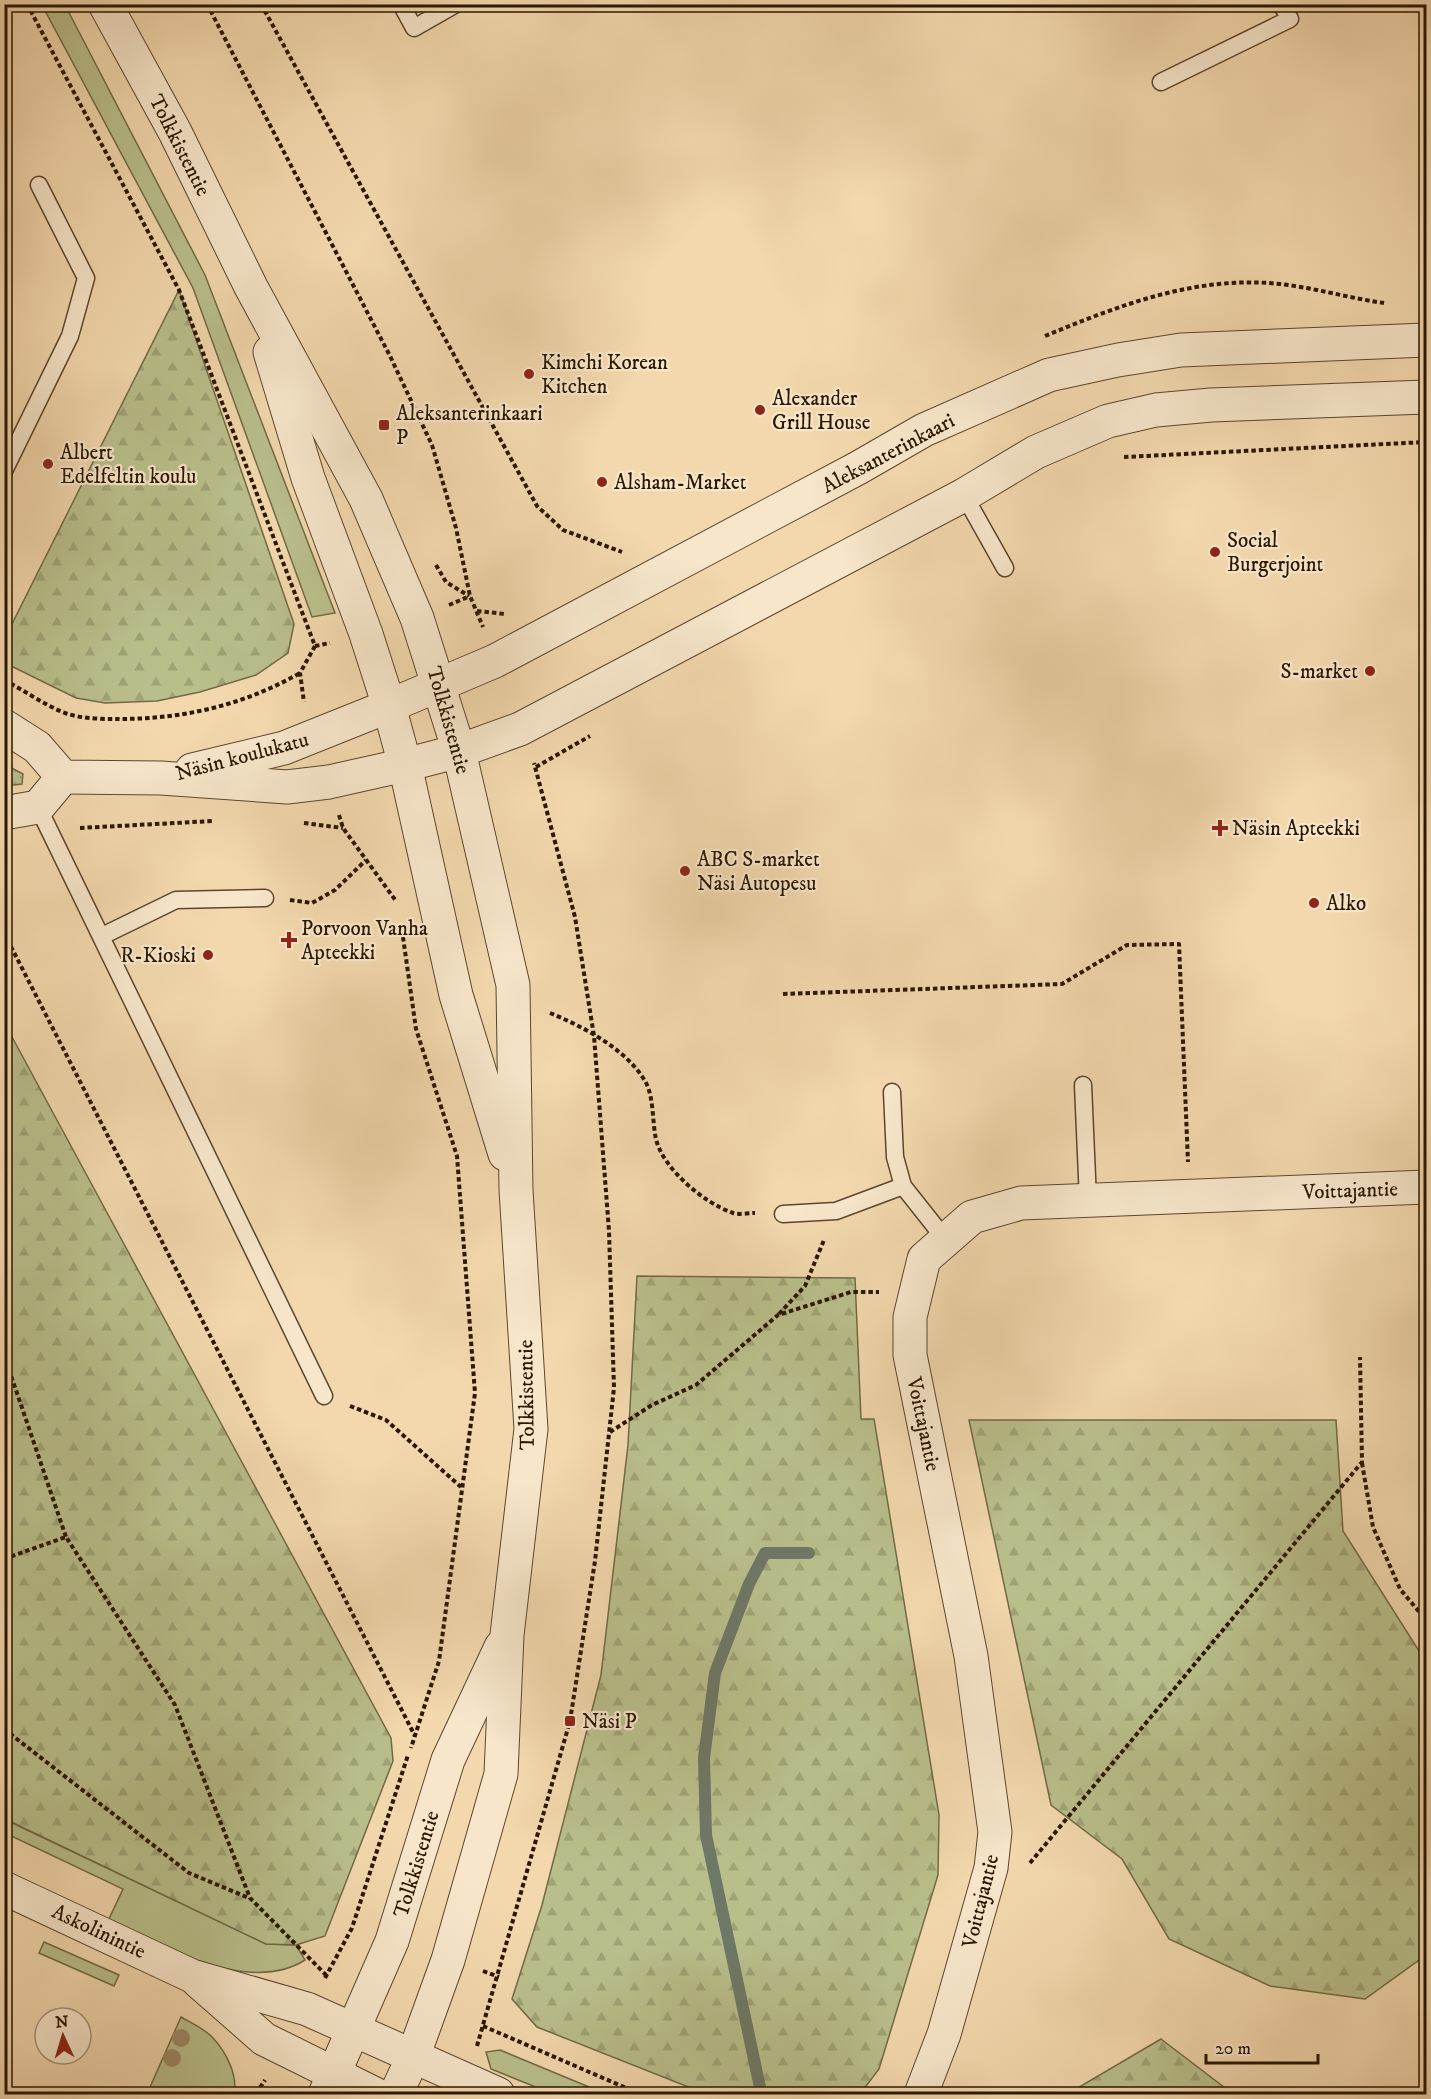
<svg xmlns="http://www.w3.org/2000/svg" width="1431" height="2099" font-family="'IM FELL DW Pica',serif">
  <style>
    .green { fill: #b9bf8b; stroke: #726a46; stroke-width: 1.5 }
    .forest { fill: url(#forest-firs); stroke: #726a46; stroke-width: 1.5 }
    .garden { fill: url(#garden-dots); stroke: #726a46; stroke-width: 1.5 }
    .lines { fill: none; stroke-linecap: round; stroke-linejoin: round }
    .stream { stroke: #6e7866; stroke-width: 12 }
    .service-casing { stroke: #5c462d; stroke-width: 19 }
    .minor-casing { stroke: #5c462d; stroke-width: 35 }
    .tertiary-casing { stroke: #5c462d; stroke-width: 35 }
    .path { stroke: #2a1602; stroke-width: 4; stroke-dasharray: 4.5 3; stroke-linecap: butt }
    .service { stroke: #f7e6ca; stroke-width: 16 }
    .minor { stroke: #f7e6ca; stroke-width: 33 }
    .tertiary { stroke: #f7e6ca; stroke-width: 33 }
    .tree { fill: #9c8966 }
    .poi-dot { fill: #8f2418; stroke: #f7e6ca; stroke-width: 2 }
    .labels { text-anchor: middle; stroke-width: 4.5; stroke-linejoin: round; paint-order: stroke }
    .street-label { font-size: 21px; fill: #2a1602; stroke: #f7e6ca }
    .poi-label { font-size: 21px; fill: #2a1602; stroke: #f7e6ca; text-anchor: start }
  </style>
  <defs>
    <pattern id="forest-firs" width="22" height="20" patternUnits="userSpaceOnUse" patternTransform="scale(1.5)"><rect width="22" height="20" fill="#b9bf8b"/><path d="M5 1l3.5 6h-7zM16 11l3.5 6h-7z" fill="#9fa376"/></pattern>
    <pattern id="garden-dots" width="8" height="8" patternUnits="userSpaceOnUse" patternTransform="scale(1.5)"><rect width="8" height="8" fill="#b9bf8b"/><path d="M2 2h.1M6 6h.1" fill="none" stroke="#9fa376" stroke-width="1.8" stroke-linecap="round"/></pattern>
  </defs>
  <rect width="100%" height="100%" fill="#f3d8ad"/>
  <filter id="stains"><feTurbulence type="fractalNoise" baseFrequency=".00333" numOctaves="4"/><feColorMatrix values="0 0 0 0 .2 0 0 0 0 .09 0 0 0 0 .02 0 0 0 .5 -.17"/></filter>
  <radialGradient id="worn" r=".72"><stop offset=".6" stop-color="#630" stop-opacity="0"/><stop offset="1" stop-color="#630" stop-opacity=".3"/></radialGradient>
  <g class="green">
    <path d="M42 5H65L205 275 335 613 312 617 193 288Z"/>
    <path d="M4 1819 266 1944 296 1945 305 1960C248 1996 162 1945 108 1921L123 1889 5 1833Z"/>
    <path d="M44 1942 119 1975 114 1986 39 1953Z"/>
    <path d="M181 2017C191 2023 205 2029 213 2038 226 2052 238 2075 234 2094H147Z"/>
    <path d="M500 2050 606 2094H553L491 2069 486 2052Z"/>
  </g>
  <g class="forest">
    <path d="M179 290 294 624 288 653 256 675 200 692 157 701 105 703 76 698 5 663V638Z"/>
    <path d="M5 1024 391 1738 393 1761 325 1936 296 1945 266 1944 5 1819Z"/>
    <path d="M637 1276 855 1278 861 1419H874L939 1815 938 1875 879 2069 860 2094H706L537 2027 512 1999 542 1905 601 1675 628 1445Z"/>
    <path d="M969 1420H1336L1343 1531 1426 1662V1955L1365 1999 1270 1986 1169 1939 1122 1859 1051 1805Z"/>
    <path d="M1161 2039 1233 2094H1071L1074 2090Z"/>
  </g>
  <path class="garden" d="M4 764 23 774 22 784 5 786Z"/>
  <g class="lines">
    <path class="stream" d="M761 2092 706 1835 704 1758 715 1673 749 1584 765 1553H809"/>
    <g class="service-casing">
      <g id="service">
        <path d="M401 4 414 28 456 4"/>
        <path d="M1161 82 1290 19 1281 4"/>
        <path d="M4 471 70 336 86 278 39 185"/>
        <path d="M964 495 1005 568"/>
        <path d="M38 807 324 1396"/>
        <path d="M102 936 176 900 265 898"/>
        <path d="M1083 1085 1088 1200"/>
        <path d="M892 1092 895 1157 903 1186 945 1239"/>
        <path d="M783 1214 836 1211 903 1186"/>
      </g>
    </g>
    <g class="minor-casing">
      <g id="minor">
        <path d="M4 726 37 747 63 777 161 778 287 787 329 782 405 765"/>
        <path d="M192 770 284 748 389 706"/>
        <path d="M4 813 38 807 63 777"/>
        <path d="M4 1888 192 1976 307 2009 498 2094"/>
        <path d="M198 1981 264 2039 375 2094"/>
        <path d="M921 2094 944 2034 991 1868 995 1832 971 1656 910 1355V1317L924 1259 972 1217 1021 1203 1426 1187"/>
      </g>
    </g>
    <g class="tertiary-casing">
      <g id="tertiary">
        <path d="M105 4 175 132 251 287 366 499 417 618 459 751 513 985 516 1190 531 1429 507 1635 501 1774 448 1960 413 2057 396 2094"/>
        <path d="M270 352 308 478 366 634 389 706 405 765 456 995 505 1154"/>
        <path d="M389 706 495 661 858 468 924 430 1049 375 1118 360 1181 350 1426 340"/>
        <path d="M405 765 459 751 520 729 964 495 1036 452 1108 421 1156 410 1211 405 1426 397"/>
        <path d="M325 2094 392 1941 448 1760 501 1647"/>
      </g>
    </g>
    <g class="path">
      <path d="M27 4 179 290 315 646 300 673 304 702"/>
      <path d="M207 4 390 356 432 445 456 528 470 596 483 627"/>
      <path d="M261 4 537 506 563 530 622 552"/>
      <path d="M1045 336C1120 305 1197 275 1280 284 1315 288 1349 298 1384 303"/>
      <path d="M1124 457 1426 442"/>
      <path d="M436 565 446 582 469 596"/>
      <path d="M449 605 470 596"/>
      <path d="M477 611 505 614"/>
      <path d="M315 646 330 643"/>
      <path d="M4 680C24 690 44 705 65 713 82 719 102 719 119 719 184 719 244 705 300 673"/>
      <path d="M536 767 590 736"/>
      <path d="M339 815 343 828 396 901"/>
      <path d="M304 823 343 828"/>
      <path d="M80 828 213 821"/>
      <path d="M290 900 312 903 335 890 366 860"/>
      <path d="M4 933 415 1736"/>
      <path d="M403 937 416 1029 457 1156 475 1393 439 1661 411 1748"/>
      <path d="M783 994 1062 984 1127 945 1179 944 1188 1162"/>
      <path d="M550 1013C584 1027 626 1049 645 1081 654 1096 652 1121 656 1139 663 1169 704 1203 733 1213 739 1215 748 1213 755 1213"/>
      <path d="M779 1314 805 1286 824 1240"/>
      <path d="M4 1355 66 1537"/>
      <path d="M350 1406 386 1420 461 1487"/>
      <path d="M610 1432 652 1405 696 1385 778 1315 851 1292H879"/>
      <path d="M1362 1463 1373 1527 1400 1589 1426 1620"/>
      <path d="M4 1559 66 1537 175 1705 250 1898 326 1975"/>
      <path d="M4 1729 189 1873 249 1898"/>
      <path d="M1030 1863 1362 1462 1360 1357"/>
      <path d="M483 1971 499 1977"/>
      <path d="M325 1978 352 1928 408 1755"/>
      <path d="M483 2026 640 2094"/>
      <path d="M477 2046 570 1721 595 1561 614 1388 609 1231 594 1036 575 917 534 763"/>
      <path d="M256 2094 265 2080"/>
    </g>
    <use href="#service" class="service"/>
    <use href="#minor" class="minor"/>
    <use href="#tertiary" class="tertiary"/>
  </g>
  <g class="tree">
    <circle cx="181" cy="2038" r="9"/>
    <circle cx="172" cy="2058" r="9"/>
  </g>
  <g class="poi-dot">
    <circle cx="529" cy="374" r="6"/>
    <circle cx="760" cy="410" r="6"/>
    <rect x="378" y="419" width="12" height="12" rx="3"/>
    <circle cx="48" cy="464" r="6"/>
    <circle cx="602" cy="482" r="6"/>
    <circle cx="1215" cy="552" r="6"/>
    <circle cx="1370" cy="671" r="6"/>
    <path d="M1217 819h6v6h6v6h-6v6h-6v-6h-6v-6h6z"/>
    <circle cx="685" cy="871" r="6"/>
    <circle cx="1314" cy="903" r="6"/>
    <path d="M286 931h6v6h6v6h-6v6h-6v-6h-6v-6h6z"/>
    <circle cx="208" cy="955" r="6"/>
    <rect x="564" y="1715" width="12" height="12" rx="3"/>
  </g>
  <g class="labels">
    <g class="street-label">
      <text transform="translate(180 145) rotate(63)" y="7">Tolkkistentie</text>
      <text transform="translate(888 453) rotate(-28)" y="7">Aleksanterinkaari</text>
      <text transform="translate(449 720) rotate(74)" y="7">Tolkkistentie</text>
      <text transform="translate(242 756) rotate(-15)" y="7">Näsin koulukatu</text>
      <text transform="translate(1350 1190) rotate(-2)" y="7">Voittajantie</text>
      <text transform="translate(526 1395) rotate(-91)" y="7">Tolkkistentie</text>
      <text transform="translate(924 1424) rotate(78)" y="7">Voittajantie</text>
      <text transform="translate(416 1864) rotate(-73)" y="7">Tolkkistentie</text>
      <text transform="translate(980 1901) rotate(-76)" y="7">Voittajantie</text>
      <text transform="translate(99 1931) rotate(25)" y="7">Askolinintie</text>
    </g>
    <g class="poi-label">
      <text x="541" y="369">Kimchi Korean<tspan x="541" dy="24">Kitchen</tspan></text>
      <text x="772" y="405">Alexander<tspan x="772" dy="24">Grill House</tspan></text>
      <text x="396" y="420">Aleksanterinkaari<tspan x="396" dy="24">P</tspan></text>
      <text x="60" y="459">Albert<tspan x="60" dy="24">Edelfeltin koulu</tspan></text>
      <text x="614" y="489">Alsham-Market</text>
      <text x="1227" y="547">Social<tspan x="1227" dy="24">Burgerjoint</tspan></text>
      <text x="1358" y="678" text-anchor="end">S-market</text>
      <text x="1232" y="835">Näsin Apteekki</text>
      <text x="697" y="866">ABC S-market<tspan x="697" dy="24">Näsi Autopesu</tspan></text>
      <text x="1326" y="910">Alko</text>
      <text x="301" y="935">Porvoon Vanha<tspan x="301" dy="24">Apteekki</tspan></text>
      <text x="196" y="962" text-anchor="end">R-Kioski</text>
      <text x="582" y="1728">Näsi P</text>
    </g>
  </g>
  <rect width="1431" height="2099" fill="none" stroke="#f3d8ad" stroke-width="24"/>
  <rect x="6" y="6" width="1419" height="2087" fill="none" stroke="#2a1602" stroke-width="3"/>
  <rect x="12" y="12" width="1407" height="2075" fill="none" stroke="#2a1602" stroke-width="1.5"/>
  <g transform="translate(63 2036) rotate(356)"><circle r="28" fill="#f7e6ca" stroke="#a5937a" stroke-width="1.5"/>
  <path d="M0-4.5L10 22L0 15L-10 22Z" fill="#8f2418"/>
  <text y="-9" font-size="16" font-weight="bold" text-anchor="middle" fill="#2a1602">N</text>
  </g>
  <path d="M1206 2054v9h112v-9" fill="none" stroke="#2a1602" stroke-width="3"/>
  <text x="1215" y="2054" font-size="18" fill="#2a1602" stroke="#f7e6ca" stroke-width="4.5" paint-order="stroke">20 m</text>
  <rect width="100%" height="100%" filter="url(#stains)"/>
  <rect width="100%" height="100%" fill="url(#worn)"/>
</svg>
